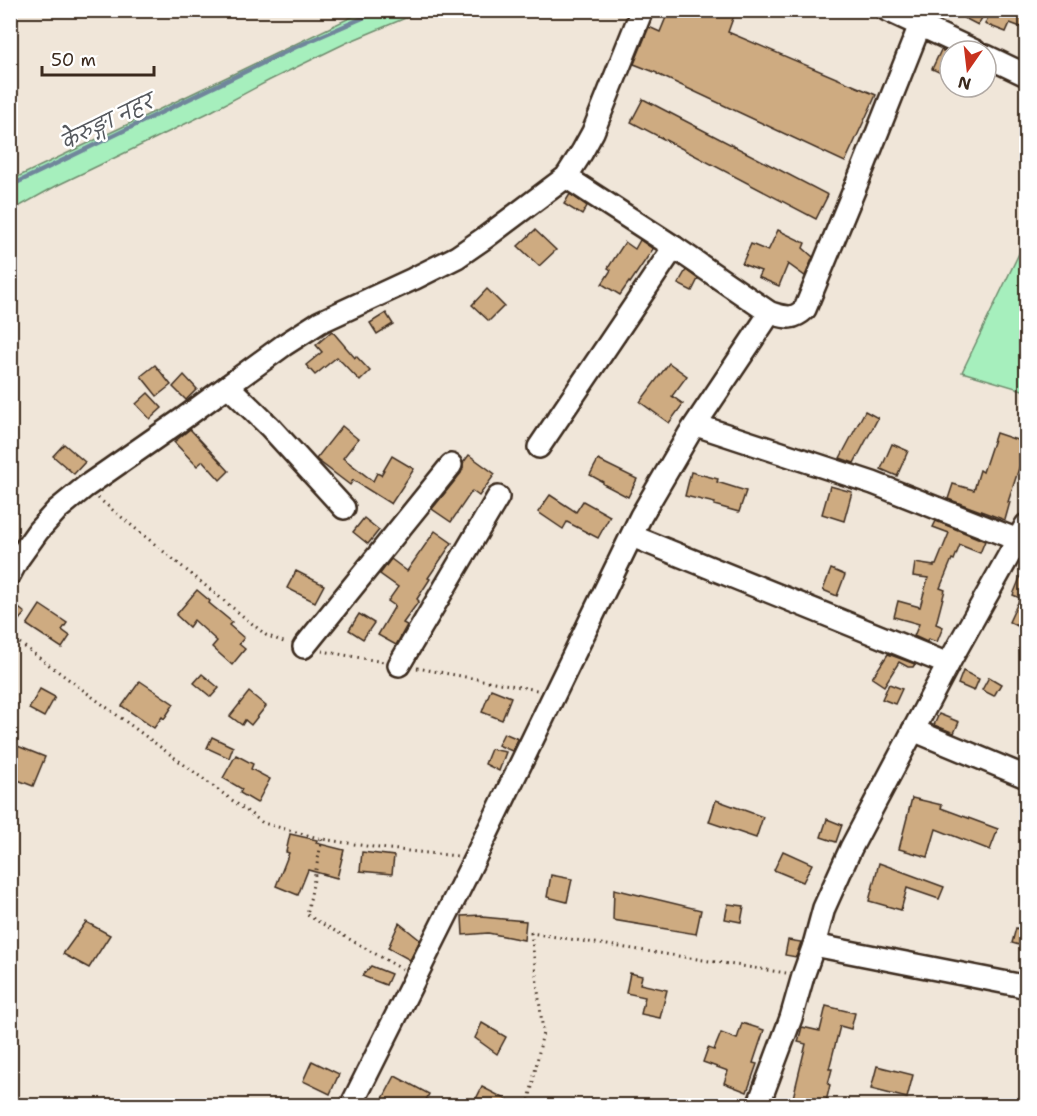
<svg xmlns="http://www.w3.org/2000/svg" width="1037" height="1116" font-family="'Shantell Sans','Playpen Sans Deva',sans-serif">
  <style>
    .green { fill: #a6efbd; stroke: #708c6e; stroke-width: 1.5 }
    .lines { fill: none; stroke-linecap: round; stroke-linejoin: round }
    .stream { stroke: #70869b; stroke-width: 4.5 }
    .building { fill: #ceab81; stroke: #3b2a1e; stroke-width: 1.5 }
    .minor-casing { stroke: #3b2a1e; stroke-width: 26 }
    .path { stroke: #3b2a1e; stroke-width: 3; stroke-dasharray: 1.5 4.5; stroke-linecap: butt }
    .minor { stroke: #fff; stroke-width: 21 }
    .labels { text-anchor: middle; stroke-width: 5; stroke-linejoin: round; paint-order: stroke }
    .water-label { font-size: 20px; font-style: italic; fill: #55585d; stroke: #fff }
  </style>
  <rect width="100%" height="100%" fill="#f0e6d9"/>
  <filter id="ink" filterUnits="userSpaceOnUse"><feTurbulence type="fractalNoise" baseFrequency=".0167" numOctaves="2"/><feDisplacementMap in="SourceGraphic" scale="12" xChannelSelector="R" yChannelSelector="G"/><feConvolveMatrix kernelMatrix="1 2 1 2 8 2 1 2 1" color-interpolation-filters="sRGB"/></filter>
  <g filter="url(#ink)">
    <g class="green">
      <path d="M364 11H422L346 43 270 80 210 112 56 186 11 211V180L227 77Z"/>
      <path d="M1026 239V391L962 372Z"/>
    </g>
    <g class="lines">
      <path class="stream" d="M10 186 296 47 381 10"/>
    </g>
    <g class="building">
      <path d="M669 10H736L728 32 876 95 845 162 657 74V73L634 64 649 27 660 32Z"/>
      <path d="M949 10H977L984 14 978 25Z"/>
      <path d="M980 10H1015L1014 12 1026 17V29L1010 23 1006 32 985 24 989 15Z"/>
      <path d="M941 50 950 55V77L932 69Z"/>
      <path d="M643 99 828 195 816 219 631 122Z"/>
      <path d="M570 194 587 206 582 215 564 204Z"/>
      <path d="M535 230 556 250 539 266 518 246Z"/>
      <path d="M778 230 805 243 803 248 813 257 805 276 788 264 779 286 758 277 761 271 742 264 751 244 768 251Z"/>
      <path d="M640 240 653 249 630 283 629 282 620 295 602 284 611 270 608 268 625 242 635 249Z"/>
      <path d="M686 270 698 279 692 291 678 284Z"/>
      <path d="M487 289 504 306 489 321 472 305Z"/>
      <path d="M386 313 393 324 377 334 370 323Z"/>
      <path d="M332 331 355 358 356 356 370 371 360 381 337 357 315 375 306 365 322 352 316 345Z"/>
      <path d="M669 363 687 376 672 396 683 404 669 423 640 402Z"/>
      <path d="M155 365 171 385 157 396 141 376Z"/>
      <path d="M184 375 197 389 186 400 173 387Z"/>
      <path d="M148 393 162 408 150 419 136 404Z"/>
      <path d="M865 411 878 418 854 463 840 458Z"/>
      <path d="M342 426 358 439 343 458 373 481 377 473 381 475 392 456 414 469 391 504 353 480 350 485 316 459Z"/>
      <path d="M190 429 229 471 220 480 203 461 197 466 174 442Z"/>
      <path d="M996 433 1026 443V464L1021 462 1008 502H1010L1005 520 948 499 953 484 974 490 980 470 983 472Z"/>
      <path d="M64 444 85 462 74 474 53 456Z"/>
      <path d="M892 444 908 451 897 476 881 469Z"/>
      <path d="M469 455 495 474 479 496 472 491 451 522 432 509 461 473 463 468V463Z"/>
      <path d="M598 460 637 479 628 497 603 484V482L590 475Z"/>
      <path d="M691 472 718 479 717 482 746 491 739 512 714 505 715 503 685 496Z"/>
      <path d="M830 486 852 492 844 521 822 514Z"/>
      <path d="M550 495 576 512 583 501 610 516 598 538 567 522 563 529 538 512Z"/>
      <path d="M364 518 379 530 368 544 353 532Z"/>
      <path d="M936 521 985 541 980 553 960 545 954 560 952 559 940 588 945 590 936 624 943 627 937 642 928 639 927 642 914 636 919 624 894 617 898 601 920 607 928 578 913 576 915 563 934 566V565H936L949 533 933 527Z"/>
      <path d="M435 531 452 543 428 578 430 579 417 599 419 601 403 623 407 625 396 645 378 635 395 606 388 601 398 587 380 574 391 559 407 571Z"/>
      <path d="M1026 563V630L1009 622 1020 598 1013 595Z"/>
      <path d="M831 569 845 575 837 596 823 590Z"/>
      <path d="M296 571 324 585 315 602 287 588Z"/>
      <path d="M197 590 210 601 209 603 232 622 229 625 244 638 239 644 245 649 232 665 212 647 217 641 194 620 189 627 176 615Z"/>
      <path d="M10 601 25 613 10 630Z"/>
      <path d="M40 605 67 623 62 630 70 636 62 648 27 625Z"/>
      <path d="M359 614 374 623 363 639 349 630Z"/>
      <path d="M888 654 915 664 913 667H908L899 662 884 686 872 678Z"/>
      <path d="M963 671 979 679 974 691 958 684Z"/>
      <path d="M202 674 219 688 211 697 194 683Z"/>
      <path d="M989 677 1001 684 994 696 982 690Z"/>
      <path d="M140 681 174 704 164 719 162 717 154 728 122 706Z"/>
      <path d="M889 684 902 689 895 704 882 699Z"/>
      <path d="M40 689 55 697 44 717 29 709Z"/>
      <path d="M491 689 511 697 502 720 482 712Z"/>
      <path d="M249 692 266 706 251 725 245 720 242 725 230 716Z"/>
      <path d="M939 714 959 722 954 733 934 725Z"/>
      <path d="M504 733 518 739 512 751 498 745Z"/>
      <path d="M212 737 233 747 229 758 207 748Z"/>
      <path d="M10 743 45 757 33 786 10 777Z"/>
      <path d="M491 749 506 752 499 771 485 764Z"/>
      <path d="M236 755 253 764 251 769 270 779 257 803 240 793 242 789 223 778Z"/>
      <path d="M912 798 942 805 941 808 998 829 990 850 936 829 928 857 899 849Z"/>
      <path d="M716 800 763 817 756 838 709 822Z"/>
      <path d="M827 819 842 825 836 842 821 837Z"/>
      <path d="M290 834 317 840 316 843 344 850 337 878 308 870 298 895 276 886 289 853 286 852Z"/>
      <path d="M783 851 812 864 803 882 774 870Z"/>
      <path d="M362 852 394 856 392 874 360 871Z"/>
      <path d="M879 863 944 887 939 899 907 888 901 910 869 901Z"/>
      <path d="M551 875 572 879 567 902 547 897Z"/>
      <path d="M614 889 701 910 696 934 613 920Z"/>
      <path d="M728 904 744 906 741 922 725 919Z"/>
      <path d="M482 915V917L526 921 524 940 488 933 463 935 462 916Z"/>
      <path d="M86 922 110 935 89 968 63 954Z"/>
      <path d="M399 923 420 940 410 960 388 948Z"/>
      <path d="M1016 928 1026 931V947L1012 943Z"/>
      <path d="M788 940 801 942 796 957 785 955Z"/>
      <path d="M371 966 391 974 386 985 362 976Z"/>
      <path d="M630 973 642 976 640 984 667 990 660 1018 641 1014 645 997 626 993Z"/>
      <path d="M826 1006 855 1013 851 1029 840 1026 829 1069H832L828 1084 830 1085 825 1106H791L806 1044 798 1042 802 1027 820 1031Z"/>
      <path d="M482 1023 506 1037 497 1054 475 1038Z"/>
      <path d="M742 1023 764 1030 753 1063 757 1064 747 1092 724 1083 728 1071 703 1062 708 1048 714 1050 721 1033 737 1039Z"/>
      <path d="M312 1061 339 1074 330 1094 303 1081Z"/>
      <path d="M877 1066 913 1075 907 1098 871 1089Z"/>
      <path d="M395 1076 429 1094 423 1106H379Z"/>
      <path d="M482 1087 519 1106H490L476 1099Z"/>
    </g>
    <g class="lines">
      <g class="minor-casing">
        <g id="minor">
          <path d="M887 10 975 51"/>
          <path d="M986 56 1026 75"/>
          <path d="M566 177 674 247 770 313C785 317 792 321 805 309L864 166 920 25"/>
          <path d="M228 386 270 427 344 508"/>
          <path d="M696 425 873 483 1018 540"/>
          <path d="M539 447 674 247"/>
          <path d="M632 536 948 664"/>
          <path d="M10 574 18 559 38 531 57 510 85 487 184 418 284 345 320 322 413 279 457 257 486 237 566 177 582 152 593 132 642 10"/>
          <path d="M304 647 451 465"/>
          <path d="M399 665 498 497"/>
          <path d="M913 730 1026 777"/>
          <path d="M814 945 1018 985 1026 987"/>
          <path d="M351 1106 475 858 641 516 689 434 770 313"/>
          <path d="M758 1106 791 1018 803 976 814 945 824 908 851 848 951 659 1026 525"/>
        </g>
      </g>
      <g class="path">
        <path d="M98 498 266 635 286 643"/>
        <path d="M10 636 263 823 322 839 379 848 457 856"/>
        <path d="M322 651 384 662"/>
        <path d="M417 668 537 690"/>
        <path d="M322 839 307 915 402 969"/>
        <path d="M528 1106 543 1032 531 933 786 973"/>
      </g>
      <use href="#minor" class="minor"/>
    </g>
  </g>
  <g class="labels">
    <g class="water-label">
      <text transform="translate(107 122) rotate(-26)" y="7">केेरुङ्गा नहर</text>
    </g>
  </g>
  <rect width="1037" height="1116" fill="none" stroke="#fff" stroke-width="36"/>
  <rect x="18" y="18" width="1001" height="1080" fill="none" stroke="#3b2a1e" stroke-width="2" filter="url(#ink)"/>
  <g transform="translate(968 69) rotate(194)"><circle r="28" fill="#ffffff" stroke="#b1aaa5" stroke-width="1.5"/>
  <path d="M0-4.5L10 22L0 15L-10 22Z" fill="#c8321e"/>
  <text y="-9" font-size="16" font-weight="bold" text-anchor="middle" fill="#3b2a1e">N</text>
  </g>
  <path d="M42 66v9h112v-9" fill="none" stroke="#3b2a1e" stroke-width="3"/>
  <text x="51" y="66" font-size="18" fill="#3b2a1e" stroke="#ffffff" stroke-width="4.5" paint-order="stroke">50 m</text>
</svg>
